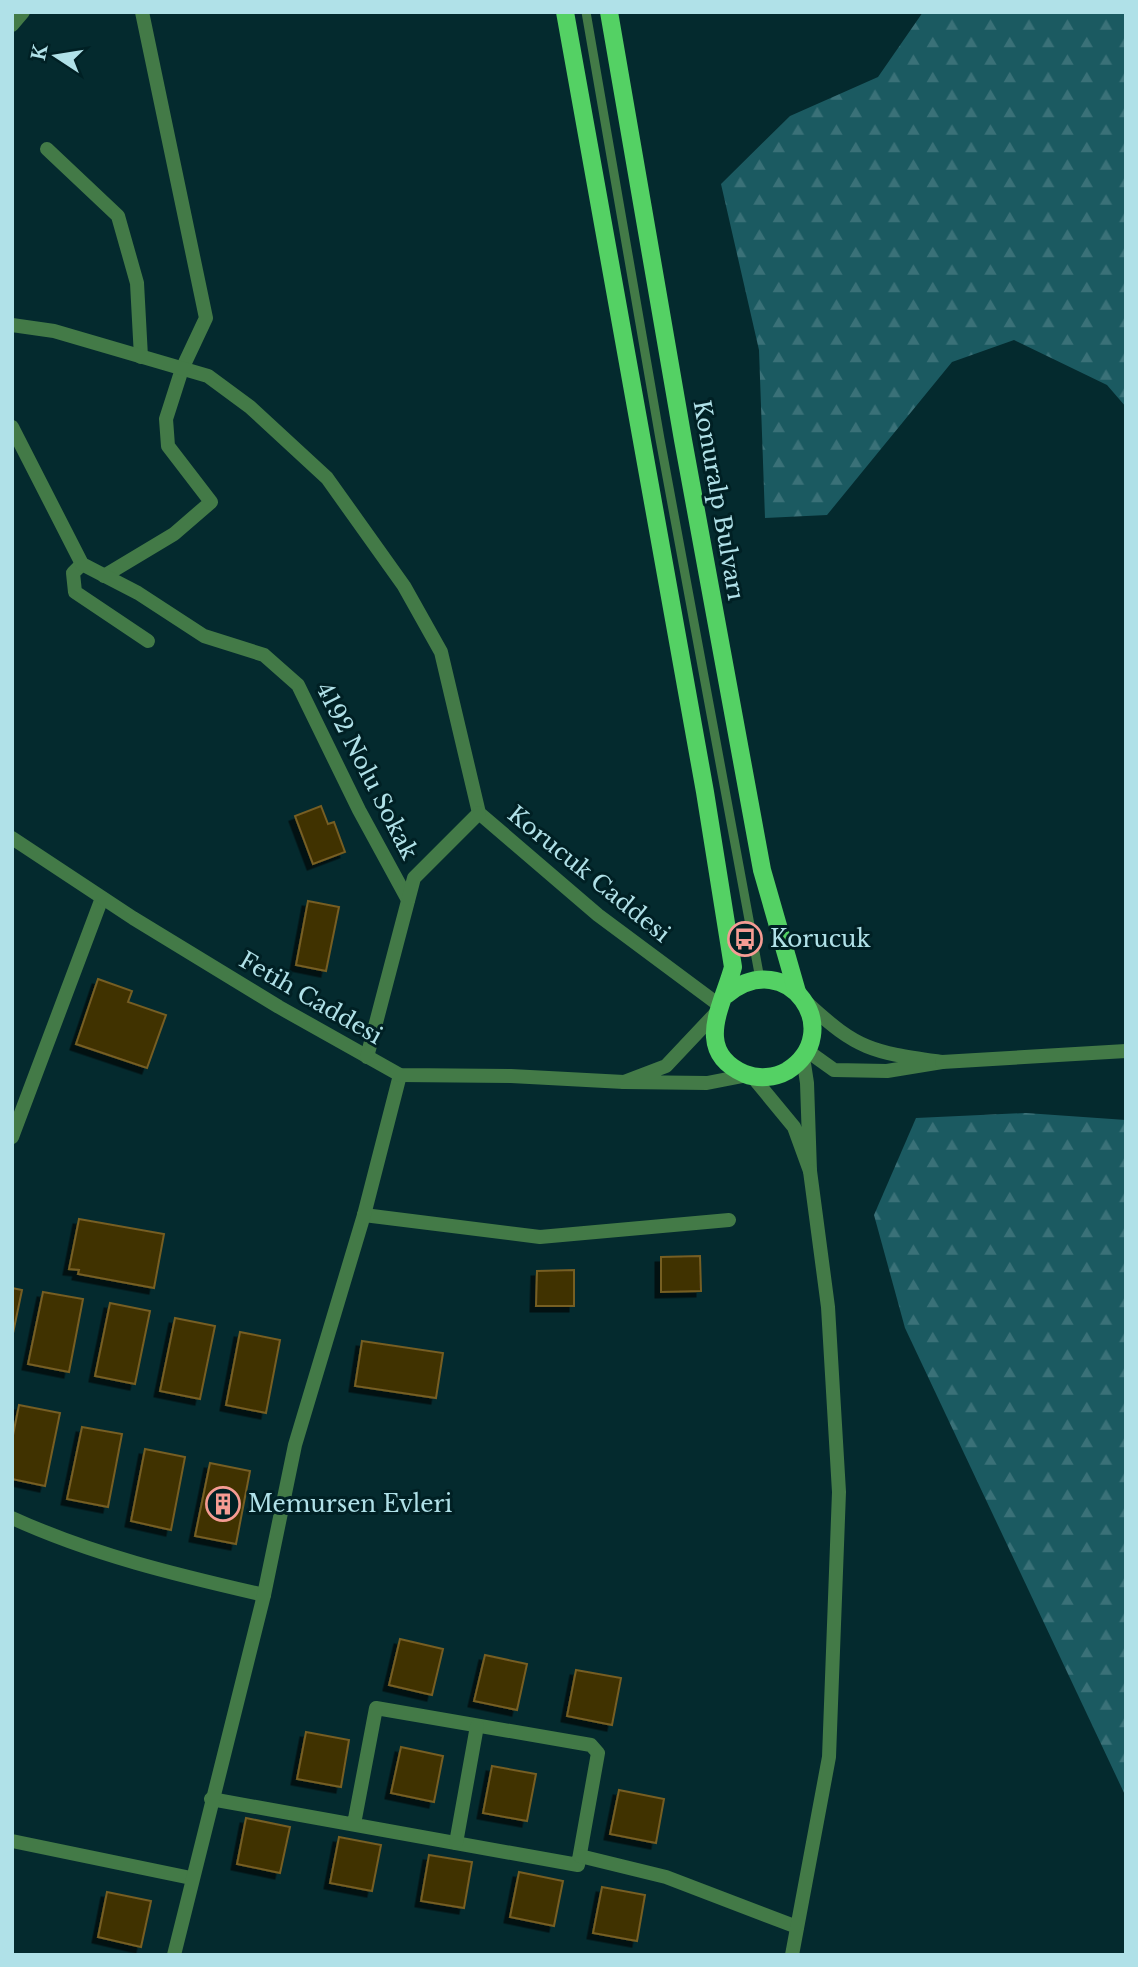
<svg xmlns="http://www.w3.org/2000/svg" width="1138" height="1967" font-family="'Libre Baskerville',serif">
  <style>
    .forest { fill: url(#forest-firs) }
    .building { fill: #413005; stroke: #765e23; stroke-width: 2; filter: url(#shadow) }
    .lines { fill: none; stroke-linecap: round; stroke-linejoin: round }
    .service { stroke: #437a47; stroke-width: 9 }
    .minor { stroke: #437a47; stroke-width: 14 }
    .tertiary { stroke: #437a47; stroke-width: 14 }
    .primary { stroke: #54d164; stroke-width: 18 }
    .labels { text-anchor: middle; stroke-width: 6; stroke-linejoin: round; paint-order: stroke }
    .street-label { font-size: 23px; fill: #b0e1e8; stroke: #002024 }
    .poi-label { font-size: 23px; fill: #b0e1e8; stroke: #002024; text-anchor: start }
  </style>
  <defs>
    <pattern id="forest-firs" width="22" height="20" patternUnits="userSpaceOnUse" patternTransform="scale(1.75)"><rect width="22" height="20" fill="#1b5a61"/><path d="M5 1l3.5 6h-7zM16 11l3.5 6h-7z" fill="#3a7178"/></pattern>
    <filter id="shadow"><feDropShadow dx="-5.5" dy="5.5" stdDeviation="0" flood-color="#0009"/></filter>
  </defs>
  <rect width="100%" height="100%" fill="#042a2e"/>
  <g class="forest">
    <path d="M923 12H1126V407L1107 385 1014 340 952 362 827 515 765 518 759 350 721 184 790 116 878 77Z"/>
    <path d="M1026 1113 1126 1120V1797L905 1328 874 1215 916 1118Z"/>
  </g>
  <g class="building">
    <path d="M321 806 328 824 334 822 345 852 313 864 295 816Z"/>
    <path d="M308 901 339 907 326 971 296 965Z"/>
    <path d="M98 979 132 991 128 1002 166 1015 147 1068 76 1044Z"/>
    <path d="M79 1219 164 1234 154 1288 78 1274 79 1270 69 1269Z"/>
    <path d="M700 1256 701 1291 661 1292V1257Z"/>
    <path d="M574 1270V1306H536L537 1271Z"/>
    <path d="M12 1288 22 1290 12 1338Z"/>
    <path d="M43 1292 83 1299 69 1372 28 1364Z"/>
    <path d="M110 1303 150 1311 135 1384 95 1376Z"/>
    <path d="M175 1318 215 1326 200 1399 160 1391Z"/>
    <path d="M240 1332 280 1340 266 1413 226 1405Z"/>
    <path d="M362 1341 443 1353 436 1398 355 1386Z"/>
    <path d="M19 1405 60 1413 45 1486 12 1479V1440Z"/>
    <path d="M82 1427 122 1434 108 1507 67 1499Z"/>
    <path d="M145 1449 185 1457 171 1530 131 1521Z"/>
    <path d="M210 1463 250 1471 236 1544 195 1536Z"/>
    <path d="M400 1639 443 1649 432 1695 389 1685Z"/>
    <path d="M485 1655 527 1664 517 1710 474 1701Z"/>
    <path d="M576 1670 621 1678 612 1725 567 1716Z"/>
    <path d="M306 1732 349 1740 341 1787 297 1779Z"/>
    <path d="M401 1747 443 1756 434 1802 391 1793Z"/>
    <path d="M492 1766 536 1774 527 1821 483 1813Z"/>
    <path d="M619 1790 664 1799 656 1843 610 1834Z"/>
    <path d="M246 1818 290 1827 280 1873 237 1864Z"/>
    <path d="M339 1837 381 1845 372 1891 330 1883Z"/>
    <path d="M429 1855 472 1862 464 1908 421 1901Z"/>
    <path d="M519 1872 563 1881 554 1926 510 1917Z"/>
    <path d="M602 1887 645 1895 637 1941 593 1933Z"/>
    <path d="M107 1892 151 1901 141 1947 98 1937Z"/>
  </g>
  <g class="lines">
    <path class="service" d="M586 12 660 439 760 979"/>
    <g class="minor">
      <path d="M12 25 23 12"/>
      <path d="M47 149 118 216 137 283 141 357"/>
      <path d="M82 564 73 573 75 592 148 641"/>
      <path d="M104 576 174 534 211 502 168 446 166 419 182 369 206 318 142 12"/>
      <path d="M12 1137 102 898"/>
      <path d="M364 1215 540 1237 729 1220"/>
      <path d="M12 1518C93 1555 177 1575 264 1595"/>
      <path d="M211 1799 578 1865 598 1753 591 1745 376 1708 354 1824"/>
      <path d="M12 1841 191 1878"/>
      <path d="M456 1843 477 1726"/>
      <path d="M580 1856 666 1877 797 1927"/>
      <path d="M174 1955 264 1595 295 1445 364 1215 400 1075"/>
    </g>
    <g class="tertiary">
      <path d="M12 325 54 331 208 376 250 407 327 478 404 586 441 652 479 813 598 915 719 1005"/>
      <path d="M12 427 82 564 138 593 204 636 264 655 298 685 359 810 408 900"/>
      <path d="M12 838 133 918 279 1007 400 1075 511 1076 624 1082"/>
      <path d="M716 1013 666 1066 624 1082 707 1083 748 1075"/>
      <path d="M806 1050 834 1070 887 1071 942 1062C873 1052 859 1051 807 1003"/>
      <path d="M367 1057 414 878 479 813"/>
      <path d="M942 1062 1126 1051"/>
      <path d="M752 1076 794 1127 810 1171 807 1083 803 1057"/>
      <path d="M792 1955 829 1757 839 1492 828 1307 810 1171"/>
    </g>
    <g class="primary">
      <path d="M565 12 705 792 733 967C723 1005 692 1051 745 1074 758 1079 775 1078 787 1071 848 1033 788 944 726 995"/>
      <path d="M609 12 683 440 762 870 797 992"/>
    </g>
  </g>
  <defs>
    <g id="bus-ring" transform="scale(1.75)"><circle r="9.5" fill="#002024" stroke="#f59c93" stroke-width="1.5"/><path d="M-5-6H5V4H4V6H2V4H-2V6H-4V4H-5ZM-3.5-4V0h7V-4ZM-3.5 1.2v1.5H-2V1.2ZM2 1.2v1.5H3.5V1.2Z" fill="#f59c93"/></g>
    <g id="building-ring" transform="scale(1.75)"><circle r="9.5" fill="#002024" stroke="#f59c93" stroke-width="1.5"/><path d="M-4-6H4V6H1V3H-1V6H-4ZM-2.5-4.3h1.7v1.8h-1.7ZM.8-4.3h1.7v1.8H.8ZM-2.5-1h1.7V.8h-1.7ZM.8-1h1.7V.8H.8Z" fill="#f59c93"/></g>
  </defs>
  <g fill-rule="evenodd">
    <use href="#bus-ring" x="745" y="939"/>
    <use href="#building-ring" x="223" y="1504"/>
  </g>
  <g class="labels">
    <g class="street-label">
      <text transform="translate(719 500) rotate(80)" y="8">Konuralp Bulvarı</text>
      <text transform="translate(367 771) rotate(63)" y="8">4192 Nolu Sokak</text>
      <text transform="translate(589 874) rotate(39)" y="8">Korucuk Caddesi</text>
      <text transform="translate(311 998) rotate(30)" y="8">Fetih Caddesi</text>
    </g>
    <g class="poi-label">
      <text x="770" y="947">Korucuk</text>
      <text x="248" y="1512">Memursen Evleri</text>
    </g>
  </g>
  <rect width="1138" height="1967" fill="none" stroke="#b0e1e8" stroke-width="28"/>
  <g transform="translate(56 56) rotate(282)" stroke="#002024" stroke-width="5" paint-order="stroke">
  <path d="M0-5L12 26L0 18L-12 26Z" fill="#b0e1e8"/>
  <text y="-10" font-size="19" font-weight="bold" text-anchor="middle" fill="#b0e1e8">K</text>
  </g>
</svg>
